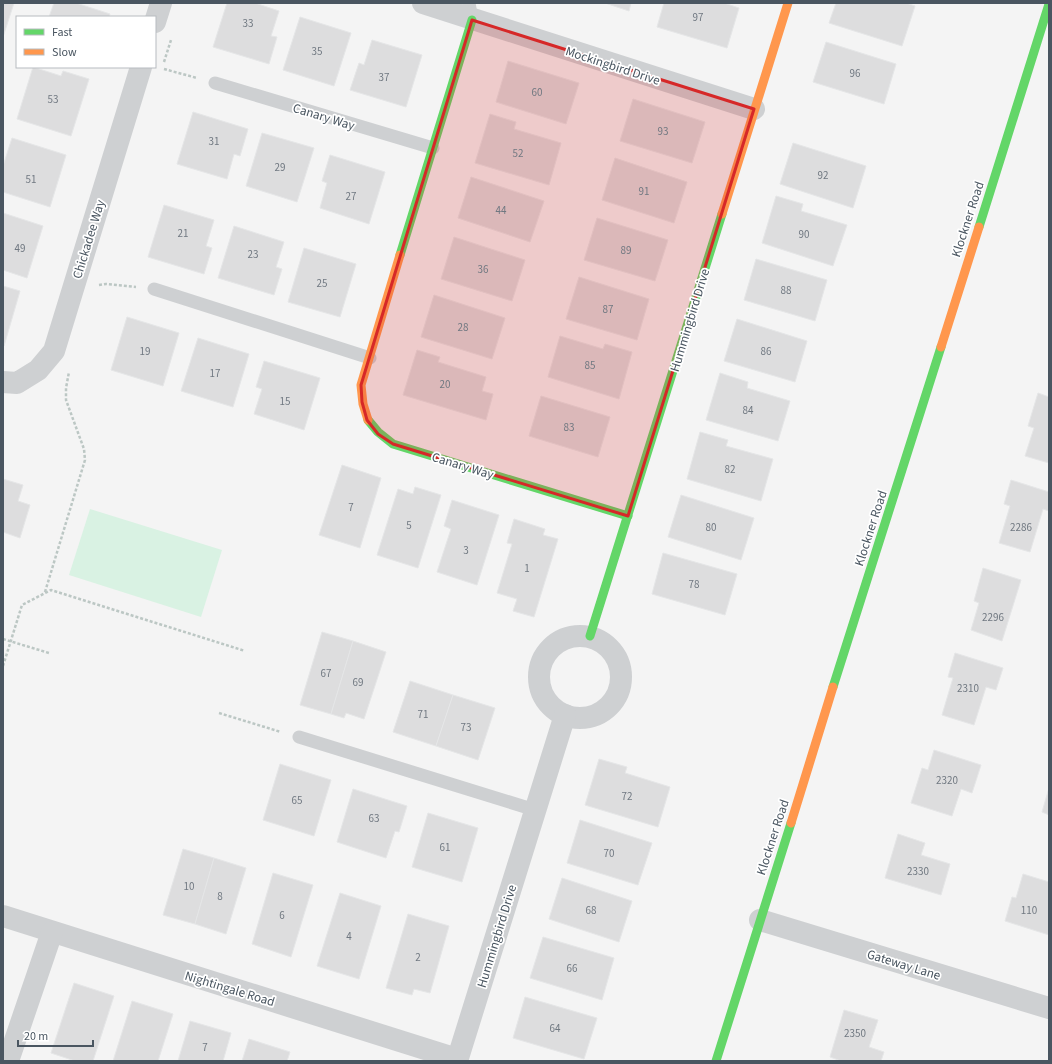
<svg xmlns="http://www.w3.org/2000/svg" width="1052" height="1064" font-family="'Source Sans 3',sans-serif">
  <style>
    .green { fill: #d9f2e3 }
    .building { fill: #ddddde; stroke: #e5e6e7 }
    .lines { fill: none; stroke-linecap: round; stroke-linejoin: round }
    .path { stroke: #bcc7c4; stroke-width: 2.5; stroke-dasharray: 3 2; stroke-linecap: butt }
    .lane { stroke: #ced0d2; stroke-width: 13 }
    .street { stroke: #ced0d2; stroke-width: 22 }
    .fast { stroke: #63d668; stroke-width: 9 }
    .slow { stroke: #ff974d; stroke-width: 9 }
    .marked { fill: #d62828; fill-opacity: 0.2; stroke: #d62828; stroke-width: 3; stroke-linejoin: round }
    .labels { text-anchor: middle; stroke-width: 3.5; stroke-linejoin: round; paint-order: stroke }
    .number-label { font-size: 11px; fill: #707881 }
    .street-label { font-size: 13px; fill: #4a5661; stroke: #fff }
  </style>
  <rect width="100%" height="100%" fill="#f4f4f4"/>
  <path class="green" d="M90 509 222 550 201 617 69 575Z"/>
  <g class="building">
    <path d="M3 3H14L3 37Z"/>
    <path d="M54 3H76L110 14 109 17H49Z"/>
    <path d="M227 3H255L279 11 271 36 277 37 269 64 213 47Z"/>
    <path d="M605 3H631L629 11Z"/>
    <path d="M664 3H724L739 8 727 48 657 27Z"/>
    <path d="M836 3H906L915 6 902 46 829 23Z"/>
    <path d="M300 17 351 33 334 86 283 70Z"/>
    <path d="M372 40 422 55 406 107 350 90 359 63 364 65Z"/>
    <path d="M826 42 896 64 884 104 813 82Z"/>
    <path d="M508 61 579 83 566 124 496 102Z"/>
    <path d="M33 67 61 76 63 71 89 79 71 136 17 119Z"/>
    <path d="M633 99 705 122 692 163 620 141Z"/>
    <path d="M193 112 248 129 240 156 234 154 227 179 177 164Z"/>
    <path d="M490 114 516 122 514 129 561 143 549 185 475 163Z"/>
    <path d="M262 133 314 148 297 202 246 186Z"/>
    <path d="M12 138 66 155 50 207 3 192V166Z"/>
    <path d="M793 143 866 166 853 208 780 184Z"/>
    <path d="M330 155 385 172 369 224 320 208 327 183 322 181Z"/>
    <path d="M615 158 687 182 674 223 602 200Z"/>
    <path d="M471 177 544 201 530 242 458 218Z"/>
    <path d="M776 196 803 204 801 211 847 225 833 266 762 243Z"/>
    <path d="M164 205 214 220 206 246 212 248 204 274 148 257Z"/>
    <path d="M3 213 43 226 27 278 3 270Z"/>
    <path d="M597 218 668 240 655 281 584 260Z"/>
    <path d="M234 226 284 242 276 267 282 269 274 295 218 278Z"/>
    <path d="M454 237 525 260 512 301 441 279Z"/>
    <path d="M304 248 356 264 340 317 288 302Z"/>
    <path d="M756 259 827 280 815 321 744 300Z"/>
    <path d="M579 277 649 299 637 340 566 319Z"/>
    <path d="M3 286 20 291 4 346H3Z"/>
    <path d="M434 295 505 318 492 359 421 337Z"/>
    <path d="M127 317 179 333 163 386 111 370Z"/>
    <path d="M737 319 807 341 795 382 724 361Z"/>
    <path d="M560 336 603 349 605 344 632 352 619 399 548 377Z"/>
    <path d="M198 338 249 354 233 407 181 391Z"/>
    <path d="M417 350 440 357 438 362 486 377 482 391 493 394 486 420 403 395Z"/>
    <path d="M264 361 320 378 304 430 254 414 262 389 256 387Z"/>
    <path d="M720 373 748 382 747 388 790 401 778 441 706 420Z"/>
    <path d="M1038 393 1049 397V463L1025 456 1034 428 1028 426Z"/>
    <path d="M541 396 610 417 598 457 529 436Z"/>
    <path d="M700 432 728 440 726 446 773 459 761 501 687 479Z"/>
    <path d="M342 465 381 478 360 548 319 535Z"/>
    <path d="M3 479 23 485 18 501 30 505 20 538 3 532Z"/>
    <path d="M1011 480 1049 492V511L1043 509 1030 552 999 543 1010 506 1004 504Z"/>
    <path d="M415 487 441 495 418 568 377 555 398 489 413 494Z"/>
    <path d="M681 495 754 518 741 560 668 537Z"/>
    <path d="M452 500 499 515 477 585 437 572 451 529 444 526Z"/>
    <path d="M514 519 545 529 543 535 558 539 534 617 513 611 517 599 497 593 512 544 507 543Z"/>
    <path d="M663 553 737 574 725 615 652 594Z"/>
    <path d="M983 568 1021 580 1002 641 971 630 979 603 974 601Z"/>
    <path d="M322 632 353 641 331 714 300 705Z"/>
    <path d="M353 641 386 652 364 719 346 713 344 718 331 714Z"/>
    <path d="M955 653 1003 668 996 690 986 687 974 725 942 715 953 678 948 677Z"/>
    <path d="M410 681 453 695 436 746 393 732Z"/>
    <path d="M453 695 495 708 478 760 436 746Z"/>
    <path d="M934 750 981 765 972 793 961 789 952 816 911 803 922 768 928 770Z"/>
    <path d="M599 759 627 767 625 773 670 787 658 827 585 805Z"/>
    <path d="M280 764 331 780 314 836 263 820Z"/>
    <path d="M1049 788V815L1042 812Z"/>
    <path d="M353 789 407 806 399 832 395 831 386 858 337 842Z"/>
    <path d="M428 813 478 828 462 882 412 867Z"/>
    <path d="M580 820 652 843 638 885 567 863Z"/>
    <path d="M898 834 925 843 921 855 950 864 941 895 885 878Z"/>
    <path d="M183 849 214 858 195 924 163 915Z"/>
    <path d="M214 858 246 868 226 934 195 924Z"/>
    <path d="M273 873 313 885 291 957 252 944Z"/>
    <path d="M1023 874 1049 882V935L1005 921 1012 897 1016 898Z"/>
    <path d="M562 878 632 901 619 942 549 919Z"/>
    <path d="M340 893 381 906 359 979 317 966Z"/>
    <path d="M408 914 449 926 430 993 414 989 412 995 386 988Z"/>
    <path d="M543 937 614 958 602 1000 530 978Z"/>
    <path d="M74 983 114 996 93 1061H75L51 1053Z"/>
    <path d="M525 997 597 1018 584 1059 513 1038Z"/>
    <path d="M132 1001 173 1014 158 1061H113Z"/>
    <path d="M844 1010 878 1020 869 1047 884 1052 881 1061H841L830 1057Z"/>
    <path d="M190 1021 231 1033 223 1061H178Z"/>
    <path d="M249 1039 290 1052 287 1061H242Z"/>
  </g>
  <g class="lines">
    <g class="path">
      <path d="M164 62 171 40"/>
      <path d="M164 69 197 78"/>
      <path d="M99 285 106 284 136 287"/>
      <path d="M45 592 85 460 84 449 66 400V388L69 372"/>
      <path d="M3 639 49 653"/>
      <path d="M3 666 22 605 51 590 245 651"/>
      <path d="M219 713 281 732"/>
    </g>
    <g class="lane">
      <path d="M469 3 472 20"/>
      <path d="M215 83 433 148"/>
      <path d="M154 289 370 358"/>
      <path d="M299 737 535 810"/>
    </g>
    <g class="street">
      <path d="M423 3 754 109"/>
      <path d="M155 22 161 3"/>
      <path d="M3 382 17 383 38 370 54 351 141 67"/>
      <circle cx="580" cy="677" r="41"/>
      <path d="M3 916 457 1059"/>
      <path d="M760 920 1049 1008"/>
      <path d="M8 1061 52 932"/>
      <path d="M457 1061 565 715"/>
    </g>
    <g class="fast">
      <path d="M979 227 1049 4"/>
      <path d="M400 255 472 20"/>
      <path d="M368 420 378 432 393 444 628 516"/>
      <path d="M590 636 722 214"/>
      <path d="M833 687 941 347"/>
      <path d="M716 1061 791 823"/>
    </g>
    <g class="slow">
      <path d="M722 214 788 3"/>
      <path d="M941 347 979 227"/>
      <path d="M368 420 363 404 361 385 400 255"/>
      <path d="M791 823 833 687"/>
    </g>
  </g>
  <path class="marked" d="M472 20 754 109 628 516 393 444 378 434 367 420 362 402 361 385Z"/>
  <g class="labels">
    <g class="number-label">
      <text x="698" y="21">97</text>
      <text x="248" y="27">33</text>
      <text x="317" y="55">35</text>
      <text x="855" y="77">96</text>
      <text x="384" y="81">37</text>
      <text x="537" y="96">60</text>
      <text x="53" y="103">53</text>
      <text x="663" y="135">93</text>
      <text x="214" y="145">31</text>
      <text x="518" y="157">52</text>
      <text x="280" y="171">29</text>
      <text x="823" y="179">92</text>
      <text x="31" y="183">51</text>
      <text x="644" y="195">91</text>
      <text x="351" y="200">27</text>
      <text x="501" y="214">44</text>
      <text x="183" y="237">21</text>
      <text x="804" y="238">90</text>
      <text x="20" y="252">49</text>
      <text x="626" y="254">89</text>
      <text x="253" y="258">23</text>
      <text x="483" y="273">36</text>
      <text x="322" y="287">25</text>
      <text x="786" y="294">88</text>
      <text x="608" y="313">87</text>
      <text x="463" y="331">28</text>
      <text x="145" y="355">19</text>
      <text x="766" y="355">86</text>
      <text x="590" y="369">85</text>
      <text x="215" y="377">17</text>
      <text x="445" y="388">20</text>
      <text x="285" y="405">15</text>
      <text x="748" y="414">84</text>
      <text x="569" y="431">83</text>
      <text x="730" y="473">82</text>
      <text x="351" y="511">7</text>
      <text x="409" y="529">5</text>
      <text x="711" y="531">80</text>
      <text x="1021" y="531">2286</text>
      <text x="466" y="554">3</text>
      <text x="527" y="572">1</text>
      <text x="694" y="588">78</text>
      <text x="993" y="621">2296</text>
      <text x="326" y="677">67</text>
      <text x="358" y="686">69</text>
      <text x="968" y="692">2310</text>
      <text x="423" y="718">71</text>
      <text x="466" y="731">73</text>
      <text x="947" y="784">2320</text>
      <text x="627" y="800">72</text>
      <text x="297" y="804">65</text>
      <text x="374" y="822">63</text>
      <text x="445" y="851">61</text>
      <text x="609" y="857">70</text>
      <text x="918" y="875">2330</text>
      <text x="189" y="890">10</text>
      <text x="220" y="900">8</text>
      <text x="591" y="914">68</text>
      <text x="1029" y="914">110</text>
      <text x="282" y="919">6</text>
      <text x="349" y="940">4</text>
      <text x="418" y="961">2</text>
      <text x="572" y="972">66</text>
      <text x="555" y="1032">64</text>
      <text x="855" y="1037">2350</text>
      <text x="205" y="1051">7</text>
    </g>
    <g class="street-label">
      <text transform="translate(613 65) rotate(18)" y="5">Mockingbird Drive</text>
      <text transform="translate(324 116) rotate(17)" y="5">Canary Way</text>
      <text transform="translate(967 219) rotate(-72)" y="5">Klockner Road</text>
      <text transform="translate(88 239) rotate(-73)" y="5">Chickadee Way</text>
      <text transform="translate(689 320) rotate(-73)" y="5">Hummingbird Drive</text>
      <text transform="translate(463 465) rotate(17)" y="5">Canary Way</text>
      <text transform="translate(870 528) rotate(-72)" y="5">Klockner Road</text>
      <text transform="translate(772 837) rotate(-72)" y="5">Klockner Road</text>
      <text transform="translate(496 936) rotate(-73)" y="5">Hummingbird Drive</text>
      <text transform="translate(904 964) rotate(17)" y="5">Gateway Lane</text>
      <text transform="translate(230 988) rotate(17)" y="5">Nightingale Road</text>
    </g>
  </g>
  <rect width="1052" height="1064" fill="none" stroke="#4a5661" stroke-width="8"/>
  <rect x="16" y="16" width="140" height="52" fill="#ffffff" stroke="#b7bbc0"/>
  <rect x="24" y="29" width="20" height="6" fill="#63d668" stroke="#b7bbc0"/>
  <text x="52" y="36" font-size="12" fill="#4a5661">Fast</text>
  <rect x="24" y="49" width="20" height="6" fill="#ff974d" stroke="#b7bbc0"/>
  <text x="52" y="56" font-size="12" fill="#4a5661">Slow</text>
  <path d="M18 1040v6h75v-6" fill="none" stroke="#4a5661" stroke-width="2"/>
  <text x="24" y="1040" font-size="12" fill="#4a5661" stroke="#ffffff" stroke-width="3" paint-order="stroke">20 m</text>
</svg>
